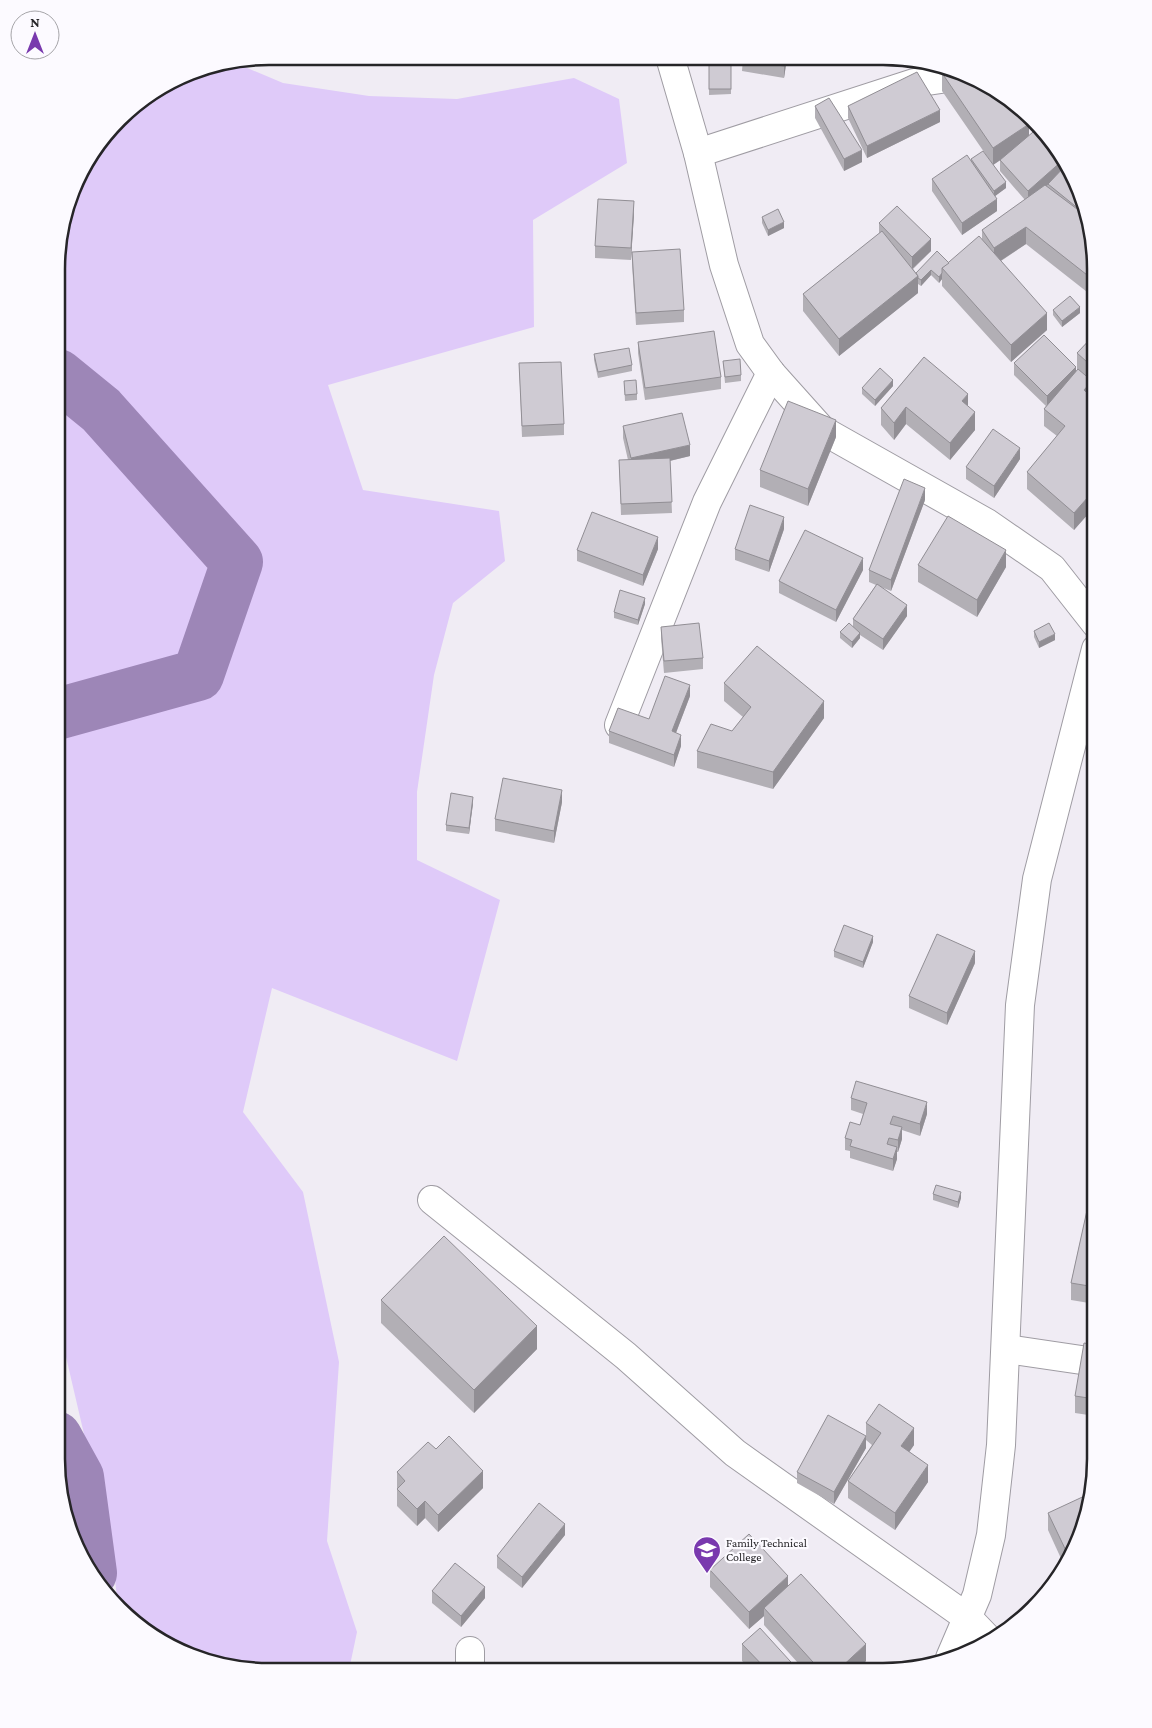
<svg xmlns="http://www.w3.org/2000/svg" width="1152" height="1728" font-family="'Crimson Pro',serif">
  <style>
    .green { fill: #dfcaf9 }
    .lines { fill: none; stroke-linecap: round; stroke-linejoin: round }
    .river { stroke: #9d86b7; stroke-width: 52 }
    .street-casing { stroke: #9f9ca3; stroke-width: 30 }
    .street { stroke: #fff; stroke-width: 28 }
    .wall { fill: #b2afb5; fill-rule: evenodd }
    .shaded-wall { fill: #918e94 }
    .building { fill: #cfcbd3; stroke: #918e94 }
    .labels { text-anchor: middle; stroke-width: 4.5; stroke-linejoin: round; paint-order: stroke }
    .poi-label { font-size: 12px; fill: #262528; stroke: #fcfaff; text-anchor: start }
    .rim { fill: none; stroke: #262528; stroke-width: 2.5 }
  </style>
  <rect width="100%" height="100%" fill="#f0ecf4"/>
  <path class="green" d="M233 62 283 83 369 96 457 99 574 78 619 99 627 163 533 220 534 327 328 385 363 490 499 511 505 561 453 603 434 675 417 792V860L500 900 457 1061 272 988 243 1112 303 1192 339 1362 327 1541 357 1632 349 1670H242L188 1656 140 1628 118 1606 112 1554 56 1314 58 241 85 163 129 109 201 68Z"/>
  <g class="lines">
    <g class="river">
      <path d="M57 714 198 675 237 562 101 410 58 375"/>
      <path d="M56 1437 78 1477 91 1573"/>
    </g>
    <g class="street-casing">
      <g id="street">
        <path d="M670 57 698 153 724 265 750 344 771 373 822 430 987 523 1052 568 1096 624"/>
        <path d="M698 153 914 83 968 75"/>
        <path d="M619 725 707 502 771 373"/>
        <path d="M432 1200 626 1356 735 1453 968 1618 990 1641"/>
        <path d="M1006 1349 1095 1362"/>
        <path d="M470 1651V1671"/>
        <path d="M950 1658 977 1595 991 1535 1001 1445 1020 1005 1037 879 1096 649"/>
      </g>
    </g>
    <use href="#street" class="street"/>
  </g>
  <g class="wall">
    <path d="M743 58H787L784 78 742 71Z"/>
    <path d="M709 59H731V94L709 95Z"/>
    <path d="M942 73 1029 135 1079 188 1096 269V299L1026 244 1001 261 1047 330 1011 362 942 286V279L939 283 931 275 921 286 918 284V293L839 356 803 311V294L879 234V223L931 251 913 269 916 273 949 263 982 239V230L1025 200 1000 171V160L993 165 942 91Z"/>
    <path d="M815 106 862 162 844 171 815 118Z"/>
    <path d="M848 106 940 122 867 158 848 118Z"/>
    <path d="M971 159 1006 188 994 196 997 211 962 235 932 191V179L971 163Z"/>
    <path d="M634 213 631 260 595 258V246Z"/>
    <path d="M762 217 784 228 768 236 762 223Z"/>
    <path d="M632 252 684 310V322L636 325 632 264Z"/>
    <path d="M1053 310 1080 313 1062 327 1053 315Z"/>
    <path d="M1096 333V505L1074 530 1027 489V472L1057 436 1044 426V409L1046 406 1014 375V363L1076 371 1077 370V353ZM1092 384 1095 387 1092 390Z"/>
    <path d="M638 342 721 377V389L645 400 638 353Z"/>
    <path d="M594 354 632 365V371L598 378 594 360Z"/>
    <path d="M924 357 975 430 950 460 906 424 894 440 881 425V408Z"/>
    <path d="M723 361 741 375V381L725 383Z"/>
    <path d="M519 363 564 424V435L522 437Z"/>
    <path d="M624 381 637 394V400L625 401Z"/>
    <path d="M893 386 875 406 862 394V388Z"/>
    <path d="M623 426 690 456 670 461 672 513 621 515 619 460H628L623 438Z"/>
    <path d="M836 437 808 506 760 487V470Z"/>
    <path d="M1020 459 994 498 966 479V467Z"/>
    <path d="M925 500 891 591 881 587 907 616 883 650 860 635V638L852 648 840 638V632L853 626V619L876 585 869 582V570Z"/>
    <path d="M784 529 769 572 735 560V549Z"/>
    <path d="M658 549 643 586 577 561V550Z"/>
    <path d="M918 565 1006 567 977 617 918 582Z"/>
    <path d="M863 570 836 622 779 593V581Z"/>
    <path d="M645 604 638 625 614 618V612Z"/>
    <path d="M661 627 703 658V669L664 673 661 638Z"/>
    <path d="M1034 631 1055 640 1039 648 1034 637Z"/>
    <path d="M724 683 824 718 773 789 697 768V751L732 731 743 717 724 701Z"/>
    <path d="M690 696 676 733 681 746 674 767 609 743V731L649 719Z"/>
    <path d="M562 802 554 843 495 831V819Z"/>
    <path d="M473 803 469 834 446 831V825Z"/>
    <path d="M873 942 863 968 834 957V951Z"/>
    <path d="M975 963 947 1025 909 1008V996Z"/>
    <path d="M851 1098 927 1114 920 1136 902 1130V1139L898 1152H897V1159L893 1171 850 1158V1151L845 1150V1138L860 1125 863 1114 851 1110Z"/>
    <path d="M1095 1174V1304L1071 1300V1283Z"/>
    <path d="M933 1194 961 1198 958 1208 933 1200Z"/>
    <path d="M381 1300 537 1349 474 1413 381 1323Z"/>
    <path d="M1095 1345V1416L1075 1413V1396Z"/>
    <path d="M866 1423 914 1445 909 1452 928 1482 895 1530 848 1498V1481L872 1445 866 1440V1448L834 1504 797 1483V1472L866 1436Z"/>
    <path d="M436 1449 483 1488 438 1532 425 1518 417 1526 397 1506V1472Z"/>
    <path d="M1048 1513 1084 1527 1064 1565 1048 1530Z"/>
    <path d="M565 1535 522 1588 497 1568V1556Z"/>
    <path d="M710 1570 788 1585 866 1661 854 1672H806L764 1625V1616L749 1629 710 1587Z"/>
    <path d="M432 1591 485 1598 461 1627 432 1603Z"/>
    <path d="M742 1644 800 1672 752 1671 742 1661Z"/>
  </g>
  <g class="shaded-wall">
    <path d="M786 58H787L784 78V66Z"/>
    <path d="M940 110V122L867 158V146Z"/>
    <path d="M1029 124V141L993 165V148Z"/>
    <path d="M862 150V162L844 171V159Z"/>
    <path d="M1063 160 1068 167 1028 202V191Z"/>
    <path d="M1006 182V188L994 197V191Z"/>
    <path d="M997 199V211L962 235V223Z"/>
    <path d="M634 201V213L631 260V248Z"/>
    <path d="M784 222V228L768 236V230Z"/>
    <path d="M1026 227V244L994 265V248Z"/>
    <path d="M931 239V251L912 269V257Z"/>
    <path d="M931 270V275L921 286V280Z"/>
    <path d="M942 273V279L939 283V277Z"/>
    <path d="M918 276V293L839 356V339Z"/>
    <path d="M1080 307V313L1062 327V321Z"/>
    <path d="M1047 313V330L1011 362V345Z"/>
    <path d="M1076 367V378L1047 407V396Z"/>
    <path d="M893 380V386L875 406V400Z"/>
    <path d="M1092 381V398L1084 390Z"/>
    <path d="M968 394V411L962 401Z"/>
    <path d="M906 407V424L894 440V423Z"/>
    <path d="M975 412V430L950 460V443Z"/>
    <path d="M836 420V437L808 506V489Z"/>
    <path d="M690 445V456L631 470V458Z"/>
    <path d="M1020 448V459L994 498V486Z"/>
    <path d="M925 488V500L891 591V580Z"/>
    <path d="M1096 488V505L1074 530V513Z"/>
    <path d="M784 517V529L769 572V561Z"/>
    <path d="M658 537V549L643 586V575Z"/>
    <path d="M1006 550V567L977 617V600Z"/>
    <path d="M863 558V570L836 622V610Z"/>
    <path d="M645 598V604L638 625V620Z"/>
    <path d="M907 605V616L883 650V639Z"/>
    <path d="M860 633V638L852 648V642Z"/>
    <path d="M1055 634V640L1039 648V642Z"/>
    <path d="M690 685V696L672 743V731Z"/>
    <path d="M824 701V718L773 789V772Z"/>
    <path d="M681 735V746L674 767V755Z"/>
    <path d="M562 790V802L554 843V831Z"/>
    <path d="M473 797V803L469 834V828Z"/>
    <path d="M873 936V942L863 968V962Z"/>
    <path d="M975 951V963L947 1025V1013Z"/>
    <path d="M927 1102V1114L920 1136V1124Z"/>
    <path d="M902 1127V1139L898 1152V1140Z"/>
    <path d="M897 1147V1159L893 1171V1159Z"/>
    <path d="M961 1192V1198L958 1208V1202Z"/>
    <path d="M537 1326V1349L474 1413V1390Z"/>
    <path d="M914 1428V1445L901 1464V1446Z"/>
    <path d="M866 1436V1448L834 1504V1492Z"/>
    <path d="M928 1465V1482L895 1530V1513Z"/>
    <path d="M483 1471V1488L438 1532V1515Z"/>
    <path d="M425 1501V1518L417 1526V1509Z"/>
    <path d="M565 1524V1535L522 1588V1577Z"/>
    <path d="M788 1576V1594L764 1608V1616L749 1629V1612Z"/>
    <path d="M485 1587V1598L461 1627V1616Z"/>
    <path d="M866 1644V1661L854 1672H836Z"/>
  </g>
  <g class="building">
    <path d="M743 58H786L784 66 742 60Z"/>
    <rect x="709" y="59" width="22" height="30"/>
    <path d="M949 68 964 73 1013 100 1029 124 993 148 942 73Z"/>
    <path d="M917 72 940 110 867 146 848 106Z"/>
    <path d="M829 98 862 150 844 159 815 106Z"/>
    <path d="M1039 127 1052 140 1063 160 1028 191 1000 160Z"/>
    <path d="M983 151 1006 182 994 191 971 159Z"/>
    <path d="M967 155 997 199 962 223 932 179Z"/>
    <path d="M1066 165 1079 188 1085 214 1048 184Z"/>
    <path d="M1045 185 1085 215 1096 269V282L1026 227 994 248 982 230Z"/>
    <path d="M598 199 634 201 631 248 595 246Z"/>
    <path d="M897 206 931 239 912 257 879 223Z"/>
    <path d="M778 209 784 222 768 230 762 217Z"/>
    <path d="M882 231 918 276 839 339 803 294Z"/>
    <path d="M979 236 1047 313 1011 345 942 268Z"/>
    <path d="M680 249 684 310 636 313 632 252Z"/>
    <path d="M937 251 949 263 942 268V273L939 277 931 270 921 280 918 278V276L916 273Z"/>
    <path d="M1070 296 1080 307 1062 321 1053 310Z"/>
    <path d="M714 331 721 377 645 388 638 342Z"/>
    <path d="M1096 333V370L1077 353Z"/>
    <path d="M1044 335 1076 367 1047 396 1014 363Z"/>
    <path d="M629 348 632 365 598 372 594 354Z"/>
    <path d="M924 357 968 394 962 401 975 412 950 443 906 407 894 423 881 408Z"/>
    <path d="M740 359 741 375 725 377 723 361Z"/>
    <path d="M561 362 564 424 522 426 519 363Z"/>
    <path d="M880 368 893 380 875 400 862 388Z"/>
    <path d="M1078 369 1092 381 1084 390 1088 394 1096 386V488L1074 513 1027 472 1065 426 1044 409Z"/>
    <path d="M636 380 637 394 625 395 624 381Z"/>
    <path d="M788 401 836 420 808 489 760 470Z"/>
    <path d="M682 413 690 445 631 458 623 426Z"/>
    <path d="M993 429 1020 448 994 486 966 467Z"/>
    <path d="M670 458 672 502 621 504 619 460Z"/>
    <path d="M904 479 925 488 891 580 869 570Z"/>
    <path d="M750 505 784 517 769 561 735 549Z"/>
    <path d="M592 512 658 537 643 575 577 550Z"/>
    <path d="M948 516 1006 550 977 600 918 565Z"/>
    <path d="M805 530 863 558 836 610 779 581Z"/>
    <path d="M877 584 907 605 883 639 853 619Z"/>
    <path d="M620 590 645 598 638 620 614 612Z"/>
    <path d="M699 623 703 658 664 661 661 627Z"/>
    <path d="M849 623 860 633 852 642 840 632Z"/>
    <path d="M1049 623 1055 634 1039 642 1034 631Z"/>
    <path d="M757 646 824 701 773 772 697 751 711 724 732 731 751 707 724 683Z"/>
    <path d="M665 676 690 685 672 731 681 735 674 755 609 731 618 708 649 719Z"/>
    <path d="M503 778 562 790 554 831 495 819Z"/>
    <path d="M451 793 473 797 469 828 446 825Z"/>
    <path d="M844 925 873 936 863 962 834 951Z"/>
    <path d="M937 934 975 951 947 1013 909 996Z"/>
    <path d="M856 1081 927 1102 920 1124 893 1116 890 1124 902 1127 898 1140 889 1138 887 1144 897 1147 893 1159 850 1146 852 1140 845 1138 850 1122 860 1125 867 1103 851 1098Z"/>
    <path d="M1095 1174V1287L1071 1283Z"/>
    <path d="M936 1185 961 1192 958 1202 933 1194Z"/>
    <path d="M444 1236 537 1326 474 1390 381 1300Z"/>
    <path d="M1084 1343 1095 1345V1399L1075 1396Z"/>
    <path d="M879 1404 914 1428 901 1446 928 1465 895 1513 848 1481 881 1433 866 1423Z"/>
    <path d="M828 1415 866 1436 834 1492 797 1472Z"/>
    <path d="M449 1436 483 1471 438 1515 425 1501 417 1509 397 1489 405 1481 397 1472 428 1442 436 1449Z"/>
    <path d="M1091 1493 1084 1527 1069 1557 1048 1513Z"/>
    <path d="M539 1503 565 1524 522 1577 497 1556Z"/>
    <path d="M749 1534 788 1576 749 1612 710 1570Z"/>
    <path d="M455 1563 485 1587 461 1616 432 1591Z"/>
    <path d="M801 1574 866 1644 836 1672H822L764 1608Z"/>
    <path d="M760 1628 800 1672 768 1671 742 1644Z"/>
  </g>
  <defs>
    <g id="school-pin" transform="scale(1.4375)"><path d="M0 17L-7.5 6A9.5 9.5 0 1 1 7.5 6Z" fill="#7939ae" stroke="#fcfaff"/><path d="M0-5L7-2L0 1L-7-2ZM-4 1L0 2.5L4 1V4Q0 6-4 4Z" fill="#fff"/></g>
  </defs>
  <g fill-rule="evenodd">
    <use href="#school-pin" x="707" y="1550"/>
  </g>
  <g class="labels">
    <g class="poi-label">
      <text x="726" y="1547">Family Technical<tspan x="726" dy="14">College</tspan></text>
    </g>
  </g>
  <path d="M0 0H1152V1728H0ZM269 65H883A204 204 0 0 1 1087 269V1459A204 204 0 0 1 883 1663H269A204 204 0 0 1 65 1459V269A204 204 0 0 1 269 65Z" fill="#fcfaff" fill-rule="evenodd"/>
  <path class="rim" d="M269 65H883A204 204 0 0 1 1087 269V1459A204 204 0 0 1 883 1663H269A204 204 0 0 1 65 1459V269A204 204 0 0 1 269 65Z"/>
  <g transform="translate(35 35)"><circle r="24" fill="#fcfaff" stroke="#a6a5a9"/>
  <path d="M0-4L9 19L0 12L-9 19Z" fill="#7939ae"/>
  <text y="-8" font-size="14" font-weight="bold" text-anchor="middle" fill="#262528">N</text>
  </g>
</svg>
